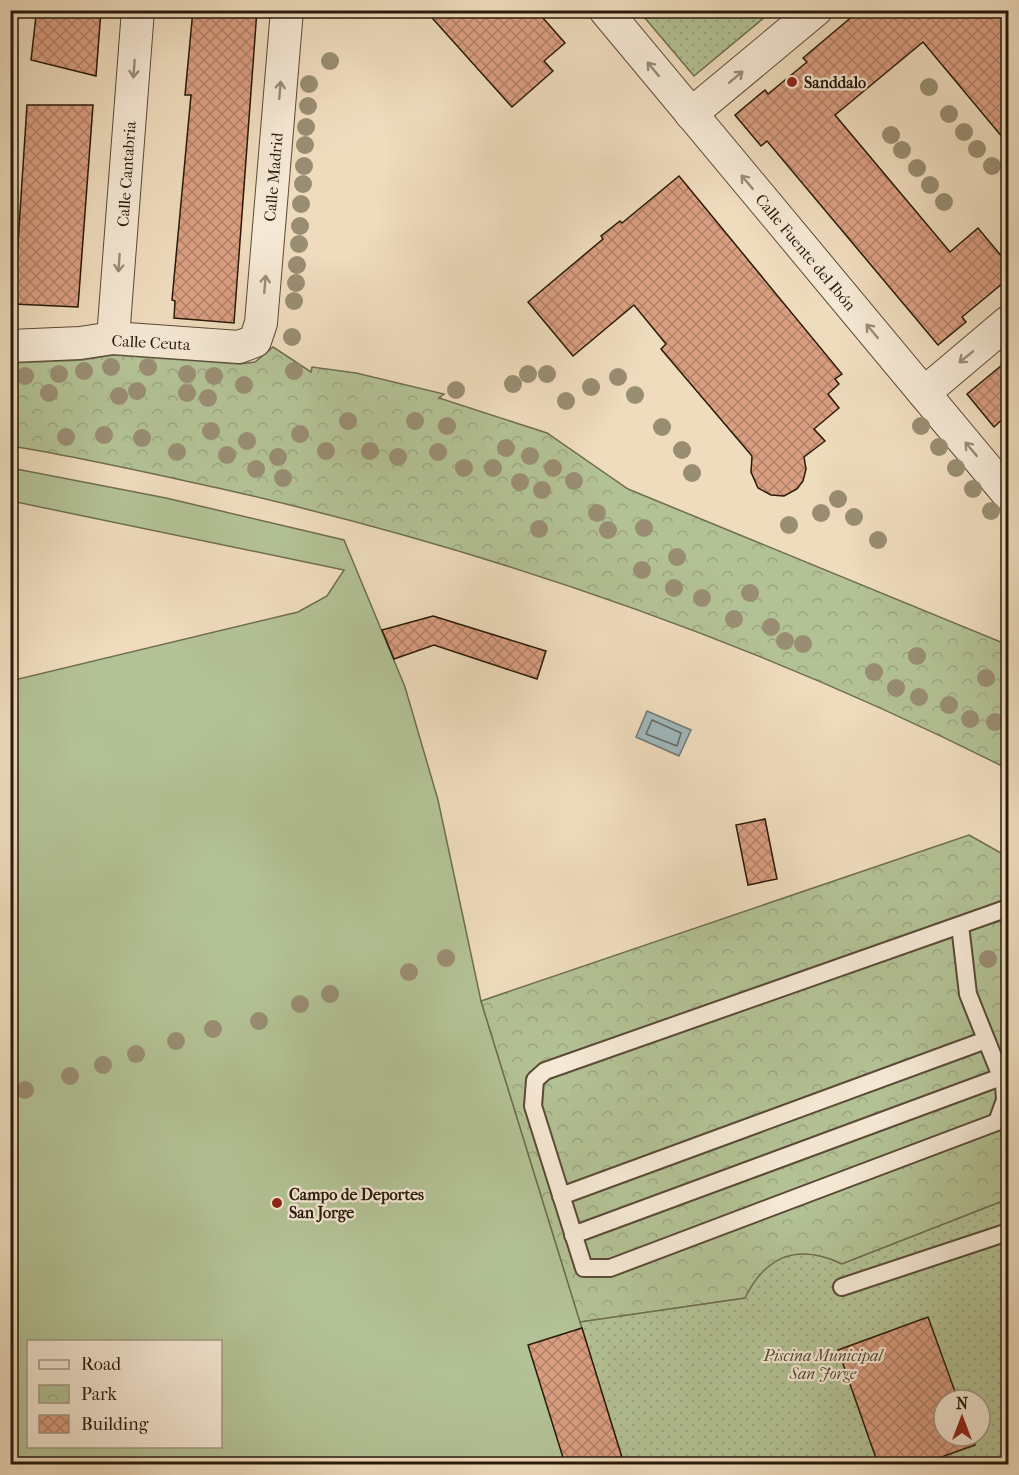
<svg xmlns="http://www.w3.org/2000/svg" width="1019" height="1475" font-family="'IM FELL French Canon',serif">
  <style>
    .grass { fill: #b3c295; stroke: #6e6e50; stroke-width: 1.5; fill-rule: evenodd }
    .park { fill: url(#park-crowns); stroke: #6e6e50; stroke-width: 1.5 }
    .garden { fill: url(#garden-dots); stroke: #6e6e50; stroke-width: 1.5; fill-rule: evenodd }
    .water { fill: #a0b8bd; stroke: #707975; stroke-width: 1.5 }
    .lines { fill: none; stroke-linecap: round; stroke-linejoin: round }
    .shore { stroke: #646964; stroke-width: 1.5 }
    .building { fill: url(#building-cross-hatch); stroke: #291a0a; stroke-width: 1.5 }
    .service-casing { stroke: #5a4a37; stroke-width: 20 }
    .minor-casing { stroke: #5a4a37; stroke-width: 34 }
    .service { stroke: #f5e8d4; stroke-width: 16 }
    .minor { stroke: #f5e8d4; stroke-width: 32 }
    .tree { fill: #998d72 }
    .oneway { stroke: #998b79 }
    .poi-dot { fill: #8f2418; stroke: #f5e8d4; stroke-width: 2 }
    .labels { text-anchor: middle; stroke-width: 4.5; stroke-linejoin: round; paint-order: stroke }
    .poi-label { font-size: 16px; font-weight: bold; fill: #291a0a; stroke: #f5e8d4; text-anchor: start }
    .street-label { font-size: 16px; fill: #291a0a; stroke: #f5e8d4 }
    .park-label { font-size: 16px; font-style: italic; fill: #524c34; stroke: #f5e8d4 }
  </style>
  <defs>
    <pattern id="park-crowns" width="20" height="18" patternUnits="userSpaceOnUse" patternTransform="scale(1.5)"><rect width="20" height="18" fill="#b3c295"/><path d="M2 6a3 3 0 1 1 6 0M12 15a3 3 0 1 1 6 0" fill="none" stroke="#9aa67f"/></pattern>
    <pattern id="garden-dots" width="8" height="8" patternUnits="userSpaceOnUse" patternTransform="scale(1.5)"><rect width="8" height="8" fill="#b3c295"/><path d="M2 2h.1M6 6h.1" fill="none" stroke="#9aa67f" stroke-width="1.8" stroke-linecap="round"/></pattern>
    <pattern id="building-cross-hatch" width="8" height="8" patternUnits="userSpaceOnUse" patternTransform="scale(1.5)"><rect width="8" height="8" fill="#da9e81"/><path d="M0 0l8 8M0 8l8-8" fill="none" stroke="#b18068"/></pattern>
  </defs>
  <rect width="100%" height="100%" fill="#efdcbd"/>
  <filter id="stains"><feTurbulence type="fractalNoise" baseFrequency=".00333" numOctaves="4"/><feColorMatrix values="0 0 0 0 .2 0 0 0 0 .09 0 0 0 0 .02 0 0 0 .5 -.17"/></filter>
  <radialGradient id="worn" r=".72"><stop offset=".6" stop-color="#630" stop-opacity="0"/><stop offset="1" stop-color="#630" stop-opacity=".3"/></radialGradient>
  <path class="grass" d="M11 468 166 498 344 540 405 687 438 800 481 1001 624 1464H11L10 681 298 612 327 596 344 570 11 501ZM28 1342H220V1446H28Z"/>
  <g class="park">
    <path d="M273 347 311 372 312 367 356 373 444 394 439 398 547 433 628 489 1008 645V769C758 643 492 550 218 488 149 473 80 457 11 446V363L82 360 114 355 240 364 255 362Z"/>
    <path d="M969 835 1008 857V1199L842 1264C800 1244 766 1256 746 1298L580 1322 481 1001Z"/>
  </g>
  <g class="garden">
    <path d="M639 11H772L694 76Z"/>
    <path d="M1008 1199V1464H624L580 1322 745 1298C766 1255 798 1243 842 1264ZM944 1400H980V1436H944Z"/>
  </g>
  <path class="water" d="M647 711 691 730 679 756 636 737Z"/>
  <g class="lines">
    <path class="shore" d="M652 720 681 733 677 746 646 734Z"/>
  </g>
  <g class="building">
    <path d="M39 10H101L96 76 31 60 36 16H39Z"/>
    <path d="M193 10H257L234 323 174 318 175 301 172 300 191 95H185Z"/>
    <path d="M425 10H536L565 43 544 61 553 71 512 107Z"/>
    <path d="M860 10H996L1008 25V144L923 42 835 115 950 252 978 228 1008 264V279L962 317 966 322 938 345 767 141 761 146 735 115 765 90 768 94 807 62 803 58Z"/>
    <path d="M27 105H93L78 307 14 304Z"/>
    <path d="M679 176 842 374 835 379 839 384 828 394 839 408 814 429 825 441 804 457 806 469 803 481 797 489 784 496 771 495 758 488 751 472 752 456 661 349 666 344 634 305 573 356 528 302 603 239 601 236 620 221 622 223Z"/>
    <path d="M1008 360V414L994 427 967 394Z"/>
    <path d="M433 616 546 651 537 679 434 645 394 659 382 630Z"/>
    <path d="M765 819 777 879 748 885 736 825Z"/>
    <path d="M928 1317 958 1400H944V1436H971L975 1445 922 1464H878L838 1350Z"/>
    <path d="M582 1328 624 1464H565L528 1345Z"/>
  </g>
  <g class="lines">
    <g class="service-casing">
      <g id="service">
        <path d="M960 925 968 994 1004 1084 1005 1100 997 1122 610 1268H584L533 1106 535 1080 545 1071 960 925 1008 908"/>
        <path d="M561 1196 986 1040"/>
        <path d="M573 1235 1001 1077"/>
        <path d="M842 1287 1008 1232"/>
      </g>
    </g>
    <g class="minor-casing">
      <g id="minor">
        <path d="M605 10 1008 494"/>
        <path d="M691 114 816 10"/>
        <path d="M113 338 138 10"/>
        <path d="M10 346 80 343 113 338 239 347 255 341 261 323 287 10"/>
        <path d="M924 393 1008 322"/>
      </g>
    </g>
    <use href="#service" class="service"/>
    <use href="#minor" class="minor"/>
  </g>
  <g class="tree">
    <circle cx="330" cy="61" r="9"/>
    <circle cx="309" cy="84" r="9"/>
    <circle cx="929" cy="87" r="9"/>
    <circle cx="308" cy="106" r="9"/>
    <circle cx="949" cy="114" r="9"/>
    <circle cx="306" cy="127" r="9"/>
    <circle cx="964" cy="132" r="9"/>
    <circle cx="891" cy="135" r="9"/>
    <circle cx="305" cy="145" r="9"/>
    <circle cx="977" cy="149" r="9"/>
    <circle cx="902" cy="150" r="9"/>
    <circle cx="304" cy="166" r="9"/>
    <circle cx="992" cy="166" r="9"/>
    <circle cx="917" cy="168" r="9"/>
    <circle cx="303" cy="184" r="9"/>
    <circle cx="930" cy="185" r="9"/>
    <circle cx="944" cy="202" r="9"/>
    <circle cx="301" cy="204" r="9"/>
    <circle cx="300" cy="226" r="9"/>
    <circle cx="299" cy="244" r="9"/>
    <circle cx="297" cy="265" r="9"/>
    <circle cx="296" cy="283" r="9"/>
    <circle cx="294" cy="301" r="9"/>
    <circle cx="292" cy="337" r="9"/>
    <circle cx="111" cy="367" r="9"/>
    <circle cx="148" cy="367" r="9"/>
    <circle cx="84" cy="371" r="9"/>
    <circle cx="294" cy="371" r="9"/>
    <circle cx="59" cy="374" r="9"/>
    <circle cx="187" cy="374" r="9"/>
    <circle cx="528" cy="374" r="9"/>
    <circle cx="547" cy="374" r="9"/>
    <circle cx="25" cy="376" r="9"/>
    <circle cx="214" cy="376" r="9"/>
    <circle cx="618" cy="377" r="9"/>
    <circle cx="513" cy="384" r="9"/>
    <circle cx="244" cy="385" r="9"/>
    <circle cx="591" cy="387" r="9"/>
    <circle cx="456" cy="390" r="9"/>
    <circle cx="137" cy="391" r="9"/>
    <circle cx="49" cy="393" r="9"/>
    <circle cx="187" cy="393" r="9"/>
    <circle cx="635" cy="395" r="9"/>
    <circle cx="119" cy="396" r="9"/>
    <circle cx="208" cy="398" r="9"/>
    <circle cx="566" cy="401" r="9"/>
    <circle cx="348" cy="421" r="9"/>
    <circle cx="415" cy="421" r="9"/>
    <circle cx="447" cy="426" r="9"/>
    <circle cx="921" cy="426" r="9"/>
    <circle cx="662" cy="427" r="9"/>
    <circle cx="211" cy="431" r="9"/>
    <circle cx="300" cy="434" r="9"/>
    <circle cx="104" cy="435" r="9"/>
    <circle cx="66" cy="437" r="9"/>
    <circle cx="142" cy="438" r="9"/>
    <circle cx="247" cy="441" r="9"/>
    <circle cx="939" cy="447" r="9"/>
    <circle cx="506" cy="448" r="9"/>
    <circle cx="682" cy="450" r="9"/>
    <circle cx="326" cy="451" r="9"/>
    <circle cx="370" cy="451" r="9"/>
    <circle cx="177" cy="452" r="9"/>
    <circle cx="438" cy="452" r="9"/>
    <circle cx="227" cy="455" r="9"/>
    <circle cx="530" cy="456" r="9"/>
    <circle cx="278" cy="457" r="9"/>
    <circle cx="398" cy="457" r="9"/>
    <circle cx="464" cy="468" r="9"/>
    <circle cx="493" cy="468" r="9"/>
    <circle cx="553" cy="468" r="9"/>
    <circle cx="956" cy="468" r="9"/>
    <circle cx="256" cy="469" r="9"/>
    <circle cx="692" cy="473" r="9"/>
    <circle cx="283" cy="478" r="9"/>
    <circle cx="574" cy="481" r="9"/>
    <circle cx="520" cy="482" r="9"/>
    <circle cx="973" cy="489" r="9"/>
    <circle cx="542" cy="490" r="9"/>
    <circle cx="838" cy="499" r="9"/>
    <circle cx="991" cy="511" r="9"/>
    <circle cx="597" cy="513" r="9"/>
    <circle cx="821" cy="513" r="9"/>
    <circle cx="854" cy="517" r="9"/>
    <circle cx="789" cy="525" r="9"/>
    <circle cx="644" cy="528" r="9"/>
    <circle cx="539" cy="529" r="9"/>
    <circle cx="608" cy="530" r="9"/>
    <circle cx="878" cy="540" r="9"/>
    <circle cx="677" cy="557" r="9"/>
    <circle cx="642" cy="570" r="9"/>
    <circle cx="674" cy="588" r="9"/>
    <circle cx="750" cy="593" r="9"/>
    <circle cx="702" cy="598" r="9"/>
    <circle cx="734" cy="619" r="9"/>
    <circle cx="771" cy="627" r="9"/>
    <circle cx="785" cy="641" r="9"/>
    <circle cx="803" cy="644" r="9"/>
    <circle cx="917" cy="656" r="9"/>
    <circle cx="874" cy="672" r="9"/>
    <circle cx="986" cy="678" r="9"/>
    <circle cx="896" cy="688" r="9"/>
    <circle cx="919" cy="697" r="9"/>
    <circle cx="949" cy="705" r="9"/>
    <circle cx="970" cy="719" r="9"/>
    <circle cx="995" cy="722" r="9"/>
    <circle cx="446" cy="958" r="9"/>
    <circle cx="988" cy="959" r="9"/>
    <circle cx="409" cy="972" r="9"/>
    <circle cx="330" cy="994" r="9"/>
    <circle cx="300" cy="1004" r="9"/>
    <circle cx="259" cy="1021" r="9"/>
    <circle cx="213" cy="1029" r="9"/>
    <circle cx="176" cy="1041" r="9"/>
    <circle cx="136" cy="1054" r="9"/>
    <circle cx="103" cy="1065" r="9"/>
    <circle cx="70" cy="1076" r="9"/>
    <circle cx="25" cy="1090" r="9"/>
  </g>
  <defs><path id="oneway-shaft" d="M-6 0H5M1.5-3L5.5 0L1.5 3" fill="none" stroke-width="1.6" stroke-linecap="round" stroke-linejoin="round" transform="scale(1.5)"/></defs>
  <g class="oneway">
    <use href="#oneway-shaft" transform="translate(134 69) rotate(94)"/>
    <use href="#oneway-shaft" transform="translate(653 69) rotate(-130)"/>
    <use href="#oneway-shaft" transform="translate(736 77) rotate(-40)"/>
    <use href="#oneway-shaft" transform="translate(280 90) rotate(-85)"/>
    <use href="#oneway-shaft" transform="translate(747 182) rotate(-130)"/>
    <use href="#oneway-shaft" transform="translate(119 263) rotate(94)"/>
    <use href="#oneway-shaft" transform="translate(265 284) rotate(-85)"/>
    <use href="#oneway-shaft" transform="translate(872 331) rotate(-130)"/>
    <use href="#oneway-shaft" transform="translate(966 357) rotate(141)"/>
    <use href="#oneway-shaft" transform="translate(971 449) rotate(-130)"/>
  </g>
  <g class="poi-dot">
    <circle cx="792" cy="82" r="6"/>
    <circle cx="277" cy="1203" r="6"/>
  </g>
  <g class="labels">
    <g class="poi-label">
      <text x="804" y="88">Sanddalo</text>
      <text x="289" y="1200">Campo de Deportes<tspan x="289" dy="18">San Jorge</tspan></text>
    </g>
    <g class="street-label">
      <text transform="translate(126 174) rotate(-86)" y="6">Calle Cantabria</text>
      <text transform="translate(273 177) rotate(-85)" y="6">Calle Madrid</text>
      <text transform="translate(806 252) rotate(50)" y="6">Calle Fuente del Ibón</text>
      <text transform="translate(151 342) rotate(3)" y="6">Calle Ceuta</text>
    </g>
    <g class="park-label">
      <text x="823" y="1361">Piscina Municipal<tspan x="823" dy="18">San Jorge</tspan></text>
    </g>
  </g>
  <rect width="1019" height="1475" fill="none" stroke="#efdcbd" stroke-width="36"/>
  <rect x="12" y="12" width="995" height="1451" fill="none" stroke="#291a0a" stroke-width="3"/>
  <rect x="18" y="18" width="983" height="1439" fill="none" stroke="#291a0a" stroke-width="1.5"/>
  <rect x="27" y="1340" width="195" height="108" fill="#f5e8d4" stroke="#a39683" stroke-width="1.5"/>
  <rect x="39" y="1360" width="30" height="9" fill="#f5e8d4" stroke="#a39683" stroke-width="1.5"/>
  <text x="81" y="1370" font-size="18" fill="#291a0a">Road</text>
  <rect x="39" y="1385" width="30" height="18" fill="url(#park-crowns)" stroke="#a39683" stroke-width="1.5"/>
  <text x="81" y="1400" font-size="18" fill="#291a0a">Park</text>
  <rect x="39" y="1415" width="30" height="18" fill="url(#building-cross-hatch)" stroke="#a39683" stroke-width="1.5"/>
  <text x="81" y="1430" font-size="18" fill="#291a0a">Building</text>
  <g transform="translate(962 1418)"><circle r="28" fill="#f5e8d4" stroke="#a39683" stroke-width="1.5"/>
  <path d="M0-4.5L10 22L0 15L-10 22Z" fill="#8f2418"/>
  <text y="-9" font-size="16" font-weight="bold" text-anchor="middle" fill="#291a0a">N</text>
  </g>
  <rect width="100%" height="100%" filter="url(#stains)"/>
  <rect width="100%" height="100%" fill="url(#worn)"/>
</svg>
